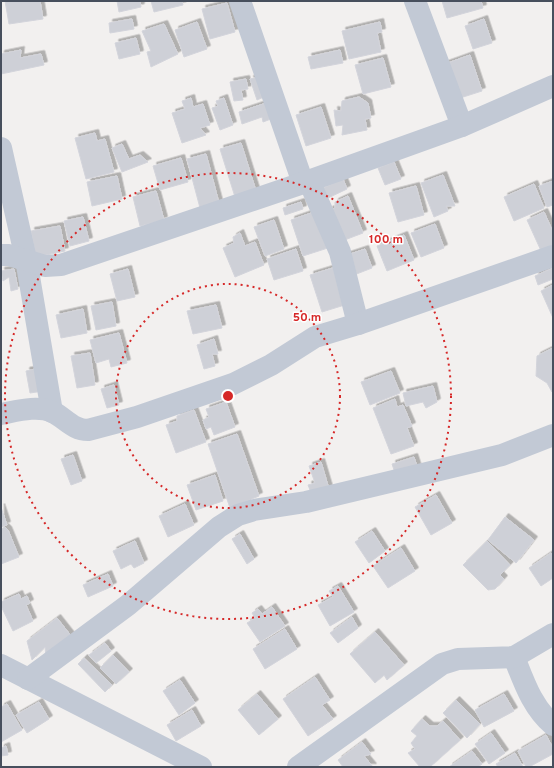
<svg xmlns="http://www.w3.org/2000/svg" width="554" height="768" font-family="Overpass,sans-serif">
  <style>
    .building { fill: #ced0d7; stroke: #d3d4db; filter: url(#shadow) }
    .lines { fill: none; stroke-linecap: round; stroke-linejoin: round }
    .minor { stroke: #c2c9d5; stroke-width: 22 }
    .ring { fill: none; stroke: #d62828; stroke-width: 2; stroke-dasharray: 2 4 }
    .centre { fill: #d62828; stroke: #fff; stroke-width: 2 }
    .ring-label { font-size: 12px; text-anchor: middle; font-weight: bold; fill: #d62828; stroke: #fff; stroke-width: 3; stroke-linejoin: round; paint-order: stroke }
  </style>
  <defs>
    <filter id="shadow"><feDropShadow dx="3.5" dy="-3.5" stdDeviation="0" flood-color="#0004"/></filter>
  </defs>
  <rect width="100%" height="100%" fill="#f2f0ef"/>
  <g class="building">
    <path d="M5 1H40L43 19 9 24Z"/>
    <path d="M117 1H140L141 7 119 12Z"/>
    <path d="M151 1H182L183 5 154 12Z"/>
    <path d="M442 1H481L483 8 447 18Z"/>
    <path d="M227 3 235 32 210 39 202 9Z"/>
    <path d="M132 19 134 29 110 33 109 23Z"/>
    <path d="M484 19 492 43 473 49 465 26Z"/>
    <path d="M197 22 207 49 184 57 175 30Z"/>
    <path d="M380 22 382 32 377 33 381 52 349 59 342 31Z"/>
    <path d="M164 24 178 54 151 67 147 52 151 51 142 31Z"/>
    <path d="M136 38 140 54 119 59 115 43Z"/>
    <path d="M21 50 20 58 41 54 44 65 1 74V54Z"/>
    <path d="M340 50 343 63 311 69 308 57Z"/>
    <path d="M470 55 482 91 457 99 445 64Z"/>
    <path d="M383 58 391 87 363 94 355 65Z"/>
    <path d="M258 77 264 97 257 100 250 79Z"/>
    <path d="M246 79 248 89 241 90 243 100 234 101 230 82Z"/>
    <path d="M359 97 368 103 371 118 365 119 367 130 342 135 343 125 336 126 334 110 341 111 342 101Z"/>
    <path d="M191 98 193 107 203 104 210 125 200 128 206 135 182 143 172 113 185 109 182 101Z"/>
    <path d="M224 98 233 125 220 130 212 108 218 106 216 101Z"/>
    <path d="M266 103 271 119 263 122 262 117 242 124 239 112Z"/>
    <path d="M321 107 331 138 306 146 296 115Z"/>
    <path d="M95 133 97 141 105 139 114 172 86 179 75 138Z"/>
    <path d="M241 143 256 191 235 197 220 149Z"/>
    <path d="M122 144 129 159 140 155 148 162 122 172 112 148Z"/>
    <path d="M206 154 219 203 200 208 187 159Z"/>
    <path d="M181 158 188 182 160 190 153 166Z"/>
    <path d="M394 162 401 179 385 185 378 168Z"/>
    <path d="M443 175 455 206H446L448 211 434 217 421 183Z"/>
    <path d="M117 176 122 199 92 206 87 182Z"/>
    <path d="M343 179 347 189 328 198 323 188Z"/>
    <path d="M553 181V205L547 207 539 186Z"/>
    <path d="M534 184 544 208 514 221 504 197Z"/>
    <path d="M416 186 424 215 398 222 389 193Z"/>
    <path d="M156 191 164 220 140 226 133 197Z"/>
    <path d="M348 196 363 233 342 241 329 210 335 208V202Z"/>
    <path d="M301 202 303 209 285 215 283 208Z"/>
    <path d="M544 212 553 232V248L542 253 527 220Z"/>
    <path d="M311 213 315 217 331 247 303 256 291 220Z"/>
    <path d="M83 217 89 241 70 246 64 221Z"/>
    <path d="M274 220 284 249 265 256 254 227Z"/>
    <path d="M435 224 444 248 421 257 411 233Z"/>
    <path d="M60 226 65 251 36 257 31 231Z"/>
    <path d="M240 233 245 246 255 242 264 265 235 277 223 248 234 243 233 237Z"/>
    <path d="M404 235 414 260 387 271 377 246Z"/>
    <path d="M296 249 303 271 274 280 267 259Z"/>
    <path d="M365 249 372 268 354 275 347 255Z"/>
    <path d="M336 267 348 304 322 312 310 275Z"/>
    <path d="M553 268V279L538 285 535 276Z"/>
    <path d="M14 269 18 289 11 291 9 277 3 281 1 271Z"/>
    <path d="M128 269 135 297 117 301 110 274Z"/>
    <path d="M553 285V318L541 291Z"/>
    <path d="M112 302 116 326 96 330 91 306Z"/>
    <path d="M216 305 222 328 193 334 187 311Z"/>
    <path d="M83 309 87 333 61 338 56 315Z"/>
    <path d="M119 333 127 363 111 367 109 359 96 363 90 340Z"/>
    <path d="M214 339 218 354H212L215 366 204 369 197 345Z"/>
    <path d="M553 348V392H552L547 383 536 376 537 356Z"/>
    <path d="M90 353 95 385 77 388 71 356Z"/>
    <path d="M40 368 44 391 30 393 26 371Z"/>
    <path d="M391 371 400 393 370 405 361 382Z"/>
    <path d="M114 385 119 405 107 408 101 389Z"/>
    <path d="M433 386 437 402 426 408 423 402 406 406 403 393Z"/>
    <path d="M395 399 397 407 403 405 412 426 407 428 414 446 391 454 373 408Z"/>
    <path d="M226 402 235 427 214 435 211 427 206 429 203 420 209 417 206 409Z"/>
    <path d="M194 410 206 442 176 453 166 425 177 421V416Z"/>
    <path d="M237 434 259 496 230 508 208 444Z"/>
    <path d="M73 455 82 481 71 485 61 459Z"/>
    <path d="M414 457 418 469 396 476 392 464Z"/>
    <path d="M321 462 329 489 312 495 308 485 315 483 309 466Z"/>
    <path d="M215 475 223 501 196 510 187 485Z"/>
    <path d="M436 495 452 523 431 535 415 507Z"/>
    <path d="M185 504 194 525 168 537 159 516Z"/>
    <path d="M1 507 7 525 1 527Z"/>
    <path d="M505 517 534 540 516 563 488 540Z"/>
    <path d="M5 527 8 530 19 557 1 564V529Z"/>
    <path d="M372 531 385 551 369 563 355 542Z"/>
    <path d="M240 534 254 559 247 564 232 539Z"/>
    <path d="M135 541 144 563 134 568 131 564 121 569 113 551Z"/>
    <path d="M487 541 510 565 500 575 504 579 495 589 488 590 463 565Z"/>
    <path d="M401 548 415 571 388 588 373 566Z"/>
    <path d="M551 553 553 557V578L541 586 529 568Z"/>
    <path d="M108 574 113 586 88 597 83 585Z"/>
    <path d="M338 586 354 612 330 626 318 605 333 597 329 591Z"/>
    <path d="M19 594 21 599 27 596 30 603 26 605 33 621 13 631 1 606V602Z"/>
    <path d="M272 607 285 626 260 642 247 623 255 618 252 613 258 609 262 614Z"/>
    <path d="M352 617 358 628 338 643 330 633Z"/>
    <path d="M57 618 72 637 46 657 45 647 32 660 27 641Z"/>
    <path d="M285 629 297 649 265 669 253 649Z"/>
    <path d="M375 632 404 665 387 680 384 675 375 683 350 654Z"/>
    <path d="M105 643 111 651 96 663 89 655Z"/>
    <path d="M113 655 129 672 116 684 100 668Z"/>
    <path d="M84 658 112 685 105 692 78 664Z"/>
    <path d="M315 677 330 700 322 705 333 719 308 736 283 699Z"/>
    <path d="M180 680 195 703 179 715 163 691Z"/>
    <path d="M257 694 278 719 259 735 238 710Z"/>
    <path d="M504 694 514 711 484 727 475 710Z"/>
    <path d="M456 700 480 724 467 738 443 713Z"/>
    <path d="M39 702 49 719 27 733 16 715Z"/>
    <path d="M7 704 22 730 1 742V707Z"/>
    <path d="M192 710 201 726 176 741 167 725Z"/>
    <path d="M422 719 430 726H437L443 721 460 740 430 767H420L408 753 415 749 411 743 417 736 411 731Z"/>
    <path d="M491 733 505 753 489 764 475 744Z"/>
    <path d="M546 735 553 748V754L529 767H526L518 751Z"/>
    <path d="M362 742 371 754 364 756 373 767H343L338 760Z"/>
    <path d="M6 746 8 755 1 756V748Z"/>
    <path d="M472 751 482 764 478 767H449Z"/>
    <path d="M515 753 523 767H498L496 764Z"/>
  </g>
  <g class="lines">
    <g class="minor">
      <path d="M240 1 303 183"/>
      <path d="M415 1 462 126"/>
      <path d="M1 148 26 259 52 412"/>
      <path d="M309 181 340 252 358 324"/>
      <path d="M1 255H9L45 266 61 265 303 183 462 126 553 86"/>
      <path d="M1 414C17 411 37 405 53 412 66 419 73 430 88 430L137 417 233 384 271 365 315 337 358 324 553 256"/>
      <path d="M514 657C524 682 532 707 553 725"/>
      <path d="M1 665 201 767"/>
      <path d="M28 679 128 605 219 527 238 515 254 510 306 502 502 455 553 435"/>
      <path d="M298 767 442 664 458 659 514 657 553 634"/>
    </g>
  </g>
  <g class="ring">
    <circle cx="228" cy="396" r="112"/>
    <circle cx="228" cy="396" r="223"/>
  </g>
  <circle cx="228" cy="396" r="6" class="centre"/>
  <g class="ring-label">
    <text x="386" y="243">100 m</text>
    <text x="307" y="321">50 m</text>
  </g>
  <rect width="554" height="768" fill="none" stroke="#474f5d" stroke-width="4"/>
</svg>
